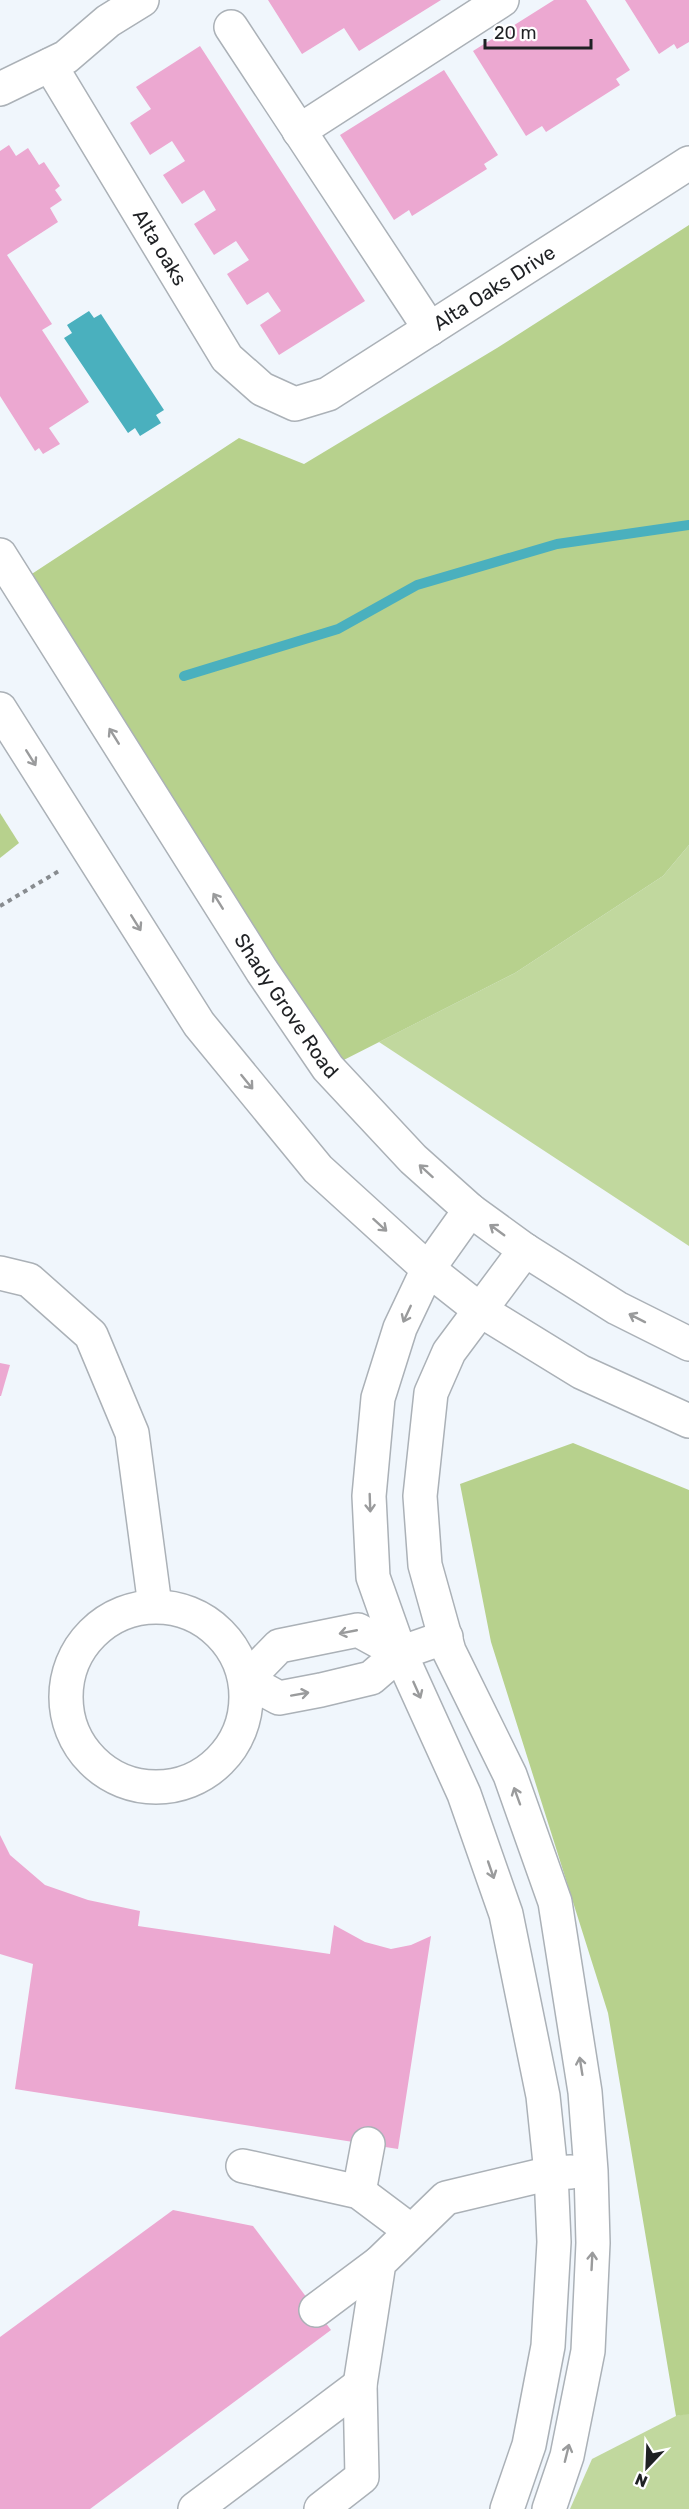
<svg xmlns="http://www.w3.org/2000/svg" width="689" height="2509" font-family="Rubik,sans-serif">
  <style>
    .green { fill: #c1d89e }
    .forest { fill: #b7d18d }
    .water { fill: #4ab0be }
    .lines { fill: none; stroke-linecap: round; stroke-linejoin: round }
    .stream { stroke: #4ab0be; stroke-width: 10 }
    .building { fill: #eca8d1 }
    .minor-casing { stroke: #abb1b7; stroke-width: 36 }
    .major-casing { stroke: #abb1b7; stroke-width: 36 }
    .path { stroke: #888c90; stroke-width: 4; stroke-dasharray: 4.5 4.5; stroke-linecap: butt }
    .minor { stroke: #fff; stroke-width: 33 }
    .major { stroke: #fff; stroke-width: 33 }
    .oneway { stroke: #9a9b9c }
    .labels { text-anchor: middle; stroke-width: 4.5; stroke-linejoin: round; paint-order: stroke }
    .street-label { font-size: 20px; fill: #1f2124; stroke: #fff }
  </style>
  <rect width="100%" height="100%" fill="#f0f6fc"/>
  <g class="green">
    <path d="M689 845V1246L379 1042 515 973 663 876Z"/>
    <path d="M689 2413V2509H570L592 2459 676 2416Z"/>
  </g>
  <g class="forest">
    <path d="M689 225V845L663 876 515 973 328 1068 18 583 239 438 304 464 497 348Z"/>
    <path d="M0 813 19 843 0 858Z"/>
    <path d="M573 1443 689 1490V2414L676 2416 608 2013 491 1642 460 1484Z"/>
  </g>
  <path class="water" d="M89 311 94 318 101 314 164 410 156 415 161 423 140 436 135 428 128 433 64 338 72 333 67 325Z"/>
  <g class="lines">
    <path class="stream" d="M184 676 338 629 417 585 557 544 689 525"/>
  </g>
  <g class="building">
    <path d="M268 0H441L359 51 344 28 302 54Z"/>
    <path d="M554 0H586L630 70 616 79 620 85 546 132 542 126 526 136 473 51Z"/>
    <path d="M625 0H689V42L677 49 674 44 659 54Z"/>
    <path d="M200 46 365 301 279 355 260 325 281 311 268 292 247 305 227 274 249 260 236 241 214 255 194 224 216 210 204 190 182 204 163 175 185 161 172 141 150 155 130 123 151 109 136 87Z"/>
    <path d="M444 70 498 155 484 164 487 169 412 216 409 210 394 220 340 135Z"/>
    <path d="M9 145 16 156 28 148 39 165 44 162 60 186 55 190 62 200 50 208 58 222 7 255 52 324 42 330 89 402 49 428 60 444 43 454 39 448 35 451 0 396V151Z"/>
    <path d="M0 1363 10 1365 1 1396H0Z"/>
    <path d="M0 1835 10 1855 45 1885 88 1900 140 1911 138 1926 330 1954 334 1925 365 1942 391 1949 411 1945 431 1936 398 2149 15 2089 33 1964 0 1954Z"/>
    <path d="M173 2210 253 2226 331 2330 90 2509H0V2337Z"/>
  </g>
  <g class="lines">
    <g class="minor-casing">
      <g id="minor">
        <path d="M231 27 430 329"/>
        <path id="s1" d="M50 65 227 358 262 389 295 404 328 394 689 163"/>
        <path d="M0 89 66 57 108 21 142 0"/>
        <path d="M299 131 502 0"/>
        <path d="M470 1210 428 1269 400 1328 378 1398 369 1496 373 1577 400 1653 464 1794 506 1914 543 2096 551 2173 554 2242 548 2346 529 2445 507 2509"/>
        <path d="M525 1250 449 1352 431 1393 420 1496 425 1565 449 1651 510 1775 555 1902 585 2092 591 2171 593 2243 588 2351 567 2456 549 2509"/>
        <path d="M0 1273 29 1280 91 1335 132 1433 155 1606"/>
        <circle cx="156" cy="1697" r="90"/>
        <path d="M400 1653 358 1630 279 1646 246 1680 279 1698 321 1690 371 1678 400 1653 446 1637"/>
        <path d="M243 2166 359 2192 411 2231"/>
        <path d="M359 2192 368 2144"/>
        <path d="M316 2310 379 2263"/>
        <path d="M195 2509 360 2385"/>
        <path d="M321 2509 362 2477 360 2385 379 2263 446 2198 551 2173 571 2172"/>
      </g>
    </g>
    <g class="major-casing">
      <g id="major">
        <path id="s2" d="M0 555 262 971 328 1068 413 1159 470 1210 525 1250 617 1308 689 1344"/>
        <path d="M0 709 199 1024 318 1169 428 1269 480 1310 581 1372 689 1421"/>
      </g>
    </g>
    <path class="path" d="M0 906 59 871"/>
    <use href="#minor" class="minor"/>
    <use href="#major" class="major"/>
  </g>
  <defs><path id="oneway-shaft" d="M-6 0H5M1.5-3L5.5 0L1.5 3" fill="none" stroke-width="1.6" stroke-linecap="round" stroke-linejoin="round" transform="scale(1.5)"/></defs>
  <g class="oneway">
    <use href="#oneway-shaft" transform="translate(114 736) rotate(-122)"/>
    <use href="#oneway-shaft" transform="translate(31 758) rotate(58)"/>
    <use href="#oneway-shaft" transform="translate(218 901) rotate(-122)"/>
    <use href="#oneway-shaft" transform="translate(136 923) rotate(58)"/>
    <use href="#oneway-shaft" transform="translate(247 1082) rotate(51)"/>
    <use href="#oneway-shaft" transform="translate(426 1171) rotate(-138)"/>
    <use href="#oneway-shaft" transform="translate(380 1225) rotate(42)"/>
    <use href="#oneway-shaft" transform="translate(497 1230) rotate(-144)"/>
    <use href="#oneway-shaft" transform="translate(407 1314) rotate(115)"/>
    <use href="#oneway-shaft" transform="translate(637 1318) rotate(-153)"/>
    <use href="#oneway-shaft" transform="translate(370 1503) rotate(88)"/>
    <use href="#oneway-shaft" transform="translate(348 1632) rotate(169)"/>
    <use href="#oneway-shaft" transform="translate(417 1690) rotate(66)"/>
    <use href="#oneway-shaft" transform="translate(300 1694) rotate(-10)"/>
    <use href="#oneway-shaft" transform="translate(517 1796) rotate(-110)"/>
    <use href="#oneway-shaft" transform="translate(491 1870) rotate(71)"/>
    <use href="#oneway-shaft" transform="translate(581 2066) rotate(-99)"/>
    <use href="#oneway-shaft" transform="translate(592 2261) rotate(-87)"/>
    <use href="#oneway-shaft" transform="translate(567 2453) rotate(-76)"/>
  </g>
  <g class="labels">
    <g class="street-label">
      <text dy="7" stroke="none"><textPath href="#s1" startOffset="213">Alta oaks</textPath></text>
      <text dy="7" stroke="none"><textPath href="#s1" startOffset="657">Alta Oaks Drive</textPath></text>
      <text dy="7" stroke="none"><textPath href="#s2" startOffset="534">Shady Grove Road</textPath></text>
    </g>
  </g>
  <g transform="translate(647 2467) rotate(203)" stroke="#ffffff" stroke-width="4.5" paint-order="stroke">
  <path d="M0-4.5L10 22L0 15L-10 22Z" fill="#1f2124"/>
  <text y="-9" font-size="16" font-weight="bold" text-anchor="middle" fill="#1f2124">N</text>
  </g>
  <path d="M485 39v9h106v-9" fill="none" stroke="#1f2124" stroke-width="3"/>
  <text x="494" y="39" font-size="18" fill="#1f2124" stroke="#ffffff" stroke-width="4.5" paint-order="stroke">20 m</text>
</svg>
